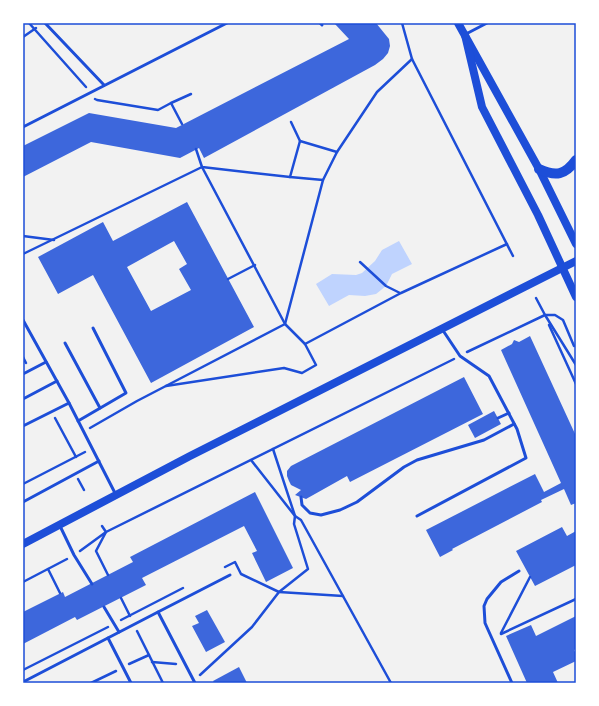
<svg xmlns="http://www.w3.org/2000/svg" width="599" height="706" font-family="'Source Sans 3',sans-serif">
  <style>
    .water { fill: #bfd3fe }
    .building { fill: #3d67dc; fill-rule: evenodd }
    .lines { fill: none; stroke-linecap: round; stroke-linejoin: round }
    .path { stroke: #1d4ed8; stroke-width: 2.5 }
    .service { stroke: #1d4ed8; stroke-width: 3 }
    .secondary { stroke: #1d4ed8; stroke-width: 8 }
    .primary { stroke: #1d4ed8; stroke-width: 10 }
    .neatline { fill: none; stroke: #1d4ed8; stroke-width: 1.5 }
  </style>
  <rect width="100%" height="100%" fill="#f2f2f2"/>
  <path class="water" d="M399 241 412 264 392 274 386 286 376 294 365 296 349 295 329 306 316 284 332 274 356 275 362 273 375 261 382 250Z"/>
  <g class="building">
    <path d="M334 23H376L389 39 390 46 388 53 383 59 375 65 204 158 199 148 180 158 91 142 23 177V146L89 113 176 128 349 39Z"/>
    <path d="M187 202 254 327 151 383 93 275 58 294 38 257 103 222 113 241ZM174 241 187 264 179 269 191 290 151 311 127 267Z"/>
    <path d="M530 336 576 436V503L571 505 564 489 541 500 542 502 452 549 453 550 440 557 426 530 535 474 544 492 561 483 501 350 512 344 514 340 519 342Z"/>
    <path d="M464 377 483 414 350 482 347 476 306 499 295 495 301 490 291 485 289 481 287 476V471L291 466Z"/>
    <path d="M494 411 501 424 475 438 468 425Z"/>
    <path d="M255 492 293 568 266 582 252 553 257 551 244 526 142 578 146 585 77 620 75 617 23 644V612L63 592 65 597 133 562 130 557Z"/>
    <path d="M562 527 567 536 576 531V565L535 586 516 551Z"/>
    <path d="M207 610 225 642 206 652 192 626 199 623 195 616Z"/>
    <path d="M576 616V649L574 650 576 654V661L553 672 558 683H527L506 636 531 625 536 636Z"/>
    <path d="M239 667 247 683H214L213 681Z"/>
  </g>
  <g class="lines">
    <g class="path">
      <path d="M29 23 86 87"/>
      <path d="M402 23 412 59 513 256"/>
      <path d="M23 37 36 28"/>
      <path d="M95 99 97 100 158 110 171 103"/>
      <path d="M291 122 300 141"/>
      <path d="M182 124 171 103 191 94"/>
      <path d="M196 149 202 167 290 177"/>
      <path d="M323 180 290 177 300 141 337 152"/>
      <path d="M23 236 54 240"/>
      <path d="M23 254 202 167 285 324 305 344 316 365 302 373 284 368 166 386"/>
      <path d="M360 262 386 286 400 293"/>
      <path d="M228 279 255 265"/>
      <path d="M536 298 545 315 576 365"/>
      <path d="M549 325 576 384"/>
      <path d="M305 344 401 293 507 244"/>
      <path d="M467 352 545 315H555L563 320 574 346"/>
      <path d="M23 357 26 363"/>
      <path d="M55 418 76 457"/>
      <path d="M90 428 137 401 285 324 323 180 337 152 377 92 412 59"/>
      <path d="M251 460 295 516 301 520 391 683"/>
      <path d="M78 479 84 490"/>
      <path d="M23 484 85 452"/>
      <path d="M102 526 106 532 96 551 108 575"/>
      <path d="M80 551 106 532 454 359"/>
      <path d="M225 567 235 562 241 574 279 592 343 596"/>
      <path d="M48 569 60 593"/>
      <path d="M23 582 67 559"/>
      <path d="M121 598 130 616"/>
      <path d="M121 620 183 588"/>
      <path d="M137 631 163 683"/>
      <path d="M501 633 530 577"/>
      <path d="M501 634 576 599"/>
      <path d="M152 662 176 664"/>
      <path d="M129 664 149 655"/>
      <path d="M23 670 108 627"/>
      <path d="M200 675 252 627 279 592 308 569 294 524 295 516 273 449"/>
      <path d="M91 683 116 671"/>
    </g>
    <g class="service">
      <path d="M45 23 104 85"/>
      <path d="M320 23 322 25"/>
      <path d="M466 34 487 23"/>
      <path d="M23 127 227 23"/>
      <path d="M23 320 69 403 116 495"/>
      <path d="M65 343 100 408"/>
      <path d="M23 374 46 362"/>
      <path d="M23 399 57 381"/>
      <path d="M498 418 509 413"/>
      <path d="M78 421 126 393 93 328"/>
      <path d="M23 426 69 403"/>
      <path d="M301 497 302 505 310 513 321 515 340 510 357 502 404 467 417 460 484 440 514 424"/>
      <path d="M23 502 99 461"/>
      <path d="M417 516 526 458 517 429 489 376 460 356 442 329"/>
      <path d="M60 526 74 555 92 584"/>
      <path d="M104 607 119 632"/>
      <path d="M108 638 131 683"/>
      <path d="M23 682 158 612"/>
      <path d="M195 683 158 612 230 575"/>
      <path d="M512 683 485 623 484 606 487 599 501 582 519 571"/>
    </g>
    <g class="secondary">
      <path d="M458 23 539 169 576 244"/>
      <path d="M465 35 482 107 538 215 576 297"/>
      <path d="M23 544 190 456 576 261"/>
    </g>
    <path class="primary" d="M539 169C556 177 565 175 576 160"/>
  </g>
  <rect width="599" height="706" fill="none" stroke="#ffffff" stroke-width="48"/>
  <rect x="24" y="24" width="551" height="658" class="neatline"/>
</svg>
